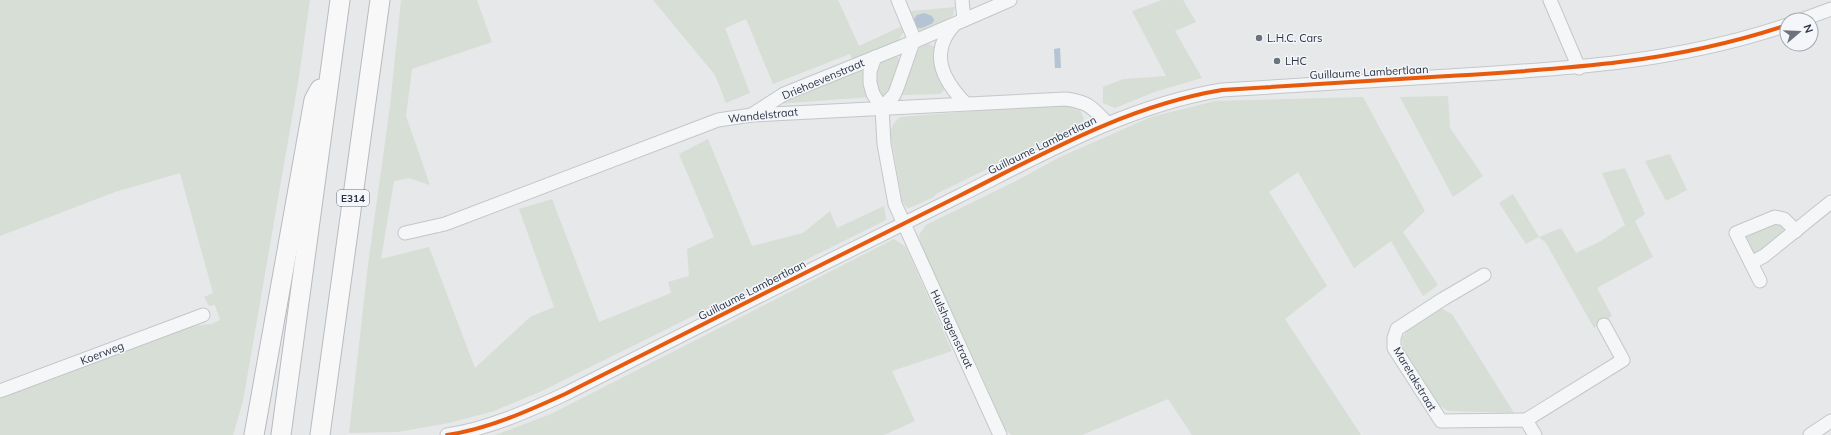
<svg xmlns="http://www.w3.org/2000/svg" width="1831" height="435" font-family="Mulish,sans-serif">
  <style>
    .green { fill: #d6ded6 }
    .water { fill: #b4c4d5 }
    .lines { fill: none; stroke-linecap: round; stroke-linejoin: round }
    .minor-casing { stroke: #c4c6c8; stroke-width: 15 }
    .highway-casing { stroke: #b8bbbf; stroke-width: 21 }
    .minor { stroke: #f5f6f7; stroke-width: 13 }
    .highway { stroke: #f8f8f8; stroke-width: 19 }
    .cycleway-casing { stroke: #f4f6f9; stroke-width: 6 }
    .cycleway { stroke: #e8590c; stroke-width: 4 }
    .poi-dot { fill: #6c737f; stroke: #f4f6f9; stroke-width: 1.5 }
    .labels { text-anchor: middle; stroke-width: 3; stroke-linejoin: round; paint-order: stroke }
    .shield { fill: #f4f6f9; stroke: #676e7b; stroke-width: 1 }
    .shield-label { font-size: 10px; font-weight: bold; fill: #2b3445 }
    .poi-label { font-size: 11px; fill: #2b3445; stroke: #f4f6f9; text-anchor: start }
    .street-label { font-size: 11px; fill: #2b3445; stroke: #f4f6f9 }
  </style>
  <rect width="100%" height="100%" fill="#e6e8ea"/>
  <g class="green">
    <path d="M0 0H310L298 83 243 401 233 435H0V398L193 326 211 324 220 320 215 305 209 306 204 297 213 293 180 173 115 192 0 236Z"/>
    <path d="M401 0H477L492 42 412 69 406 116 430 185 409 178 394 181 381 259 429 247 475 368 530 317 554 307 519 209 552 199 599 322 671 293 668 282 689 276 687 249 714 237 679 154 708 139 752 246 803 233 830 211 837 228 884 206 886 220 542 391 494 411 449 423 398 432 349 433 368 265 390 106Z"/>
    <path d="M653 0H838L859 46 902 26 904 32 899 39V42L853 62 850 54 773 84 746 19 725 28 750 93 726 103 715 75Z"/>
    <path d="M1162 0H1183L1196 22 1175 31 1202 78 1157 91 1115 108 1103 103V87L1123 79 1166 76 1132 11Z"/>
    <path d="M955 7 953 15 950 18 952 21 924 31 917 30 912 21 911 11Z"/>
    <path d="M929 44 935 47 945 89 940 94 902 95C900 82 911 61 918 50 921 46 925 45 929 44Z"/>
    <path d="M896 55 901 61 888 95 882 96C870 84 875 69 884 58Z"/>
    <path d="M864 64 870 97 776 104Z"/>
    <path d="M1448 96 1450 128 1483 176 1453 197 1400 97Z"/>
    <path d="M1363 97 1425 211 1403 232 1438 285 1423 296 1391 241 1354 268 1298 172 1269 192 1327 286 1285 319 1361 435H1192L1168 399 1082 435H1011L1003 427 985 383 921 246 919 235 926 225 1014 182 1060 157 1151 117 1215 101Z"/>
    <path d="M1038 106C1057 106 1084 98 1084 124L1058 134 938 193 932 198 909 208 906 207 902 201 890 132 894 123 900 117Z"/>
    <path d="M1670 154 1687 190 1666 201 1645 161Z"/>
    <path d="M1625 168 1645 214 1635 221 1653 257 1597 288 1612 316 1594 328 1546 243 1539 237 1526 244 1499 203 1513 194 1539 237 1561 228 1576 253 1601 241 1625 225 1602 173Z"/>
    <path d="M1774 222 1780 223 1784 229C1781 239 1765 251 1754 254L1750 251 1744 238 1748 233Z"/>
    <path d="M894 239 906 247 952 351 892 371 915 421 884 435H495L551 414Z"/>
    <path d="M1440 308 1452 314 1514 413 1448 411 1439 405 1403 352 1402 338 1409 328Z"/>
  </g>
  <g class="water">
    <path d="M924 13 932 16 934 20 933 23 922 28H916L913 20 917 15Z"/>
    <path d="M1060 48 1061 68H1055L1054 49Z"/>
  </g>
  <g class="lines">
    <g class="minor-casing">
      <g id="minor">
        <path d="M898 0 915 41"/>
        <path d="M962 0 964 20"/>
        <path d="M1550 0 1579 68"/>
        <path d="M1801 20 1831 9"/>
        <path d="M954 25C929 53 942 79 965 103"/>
        <path d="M875 57 870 71V83L873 94 882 108 884 144 895 204 1000 435"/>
        <path d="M882 108 894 95 897 88 913 42"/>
        <path d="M753 114 784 94 913 42 1010 0"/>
        <path d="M405 233 445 224 718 120 752 115 1066 99C1088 102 1092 107 1107 123"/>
        <path d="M1751 263 1764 256 1831 202"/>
        <path d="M1484 275 1443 299 1397 329 1394 338V348L1441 421 1526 420 1535 435"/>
        <path d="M1760 281 1736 233 1775 217 1784 219 1796 231"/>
        <path d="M0 391 203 315"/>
        <path d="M1526 420 1623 360 1604 325"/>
        <path d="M447 435C488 429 528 411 565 394 697 328 827 261 959 196 1045 153 1126 106 1222 90 1297 85 1372 80 1448 76 1566 69 1674 63 1787 25"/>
        <path d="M1810 435 1831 421"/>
      </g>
    </g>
    <g class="highway-casing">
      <g id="highway">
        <path d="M254 435 314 100 320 89"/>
        <path d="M281 435 340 0"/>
        <path d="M320 435 380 0"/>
      </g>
    </g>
    <use href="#minor" class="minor"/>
    <use href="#highway" class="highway"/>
    <g class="cycleway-casing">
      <path id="cycleway" d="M447 435C488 429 528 411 565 394 697 328 827 261 959 196 1045 153 1126 106 1222 90 1297 85 1372 80 1448 76 1566 69 1674 63 1787 25"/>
    </g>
    <use href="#cycleway" class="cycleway"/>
  </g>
  <g class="poi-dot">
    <circle cx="1259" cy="38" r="4"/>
    <circle cx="1277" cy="61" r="4"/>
  </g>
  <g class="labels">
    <rect class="shield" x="337" y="190" width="32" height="16" rx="3"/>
    <g class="shield-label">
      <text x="353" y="202">E314</text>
    </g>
    <g class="poi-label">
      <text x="1267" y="42">L.H.C. Cars</text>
      <text x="1285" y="65">LHC</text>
    </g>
    <g class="street-label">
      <text transform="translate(1369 72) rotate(-3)" y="4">Guillaume Lambertlaan</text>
      <text transform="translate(823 79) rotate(-23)" y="4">Driehoevenstraat</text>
      <text transform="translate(763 115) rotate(-6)" y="4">Wandelstraat</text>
      <text transform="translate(1042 145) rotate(-26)" y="4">Guillaume Lambertlaan</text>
      <text transform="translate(752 290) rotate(-27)" y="4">Guillaume Lambertlaan</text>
      <text transform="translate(952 329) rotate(65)" y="4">Hulshagenstraat</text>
      <text transform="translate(102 353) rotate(-21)" y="4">Koerweg</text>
      <text transform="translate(1415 379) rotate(59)" y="4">Maretakstraat</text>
    </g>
  </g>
  <g transform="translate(1799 32) rotate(71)"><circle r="19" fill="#f4f6f9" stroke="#a4a8b1"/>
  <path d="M0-3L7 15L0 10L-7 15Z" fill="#6c737f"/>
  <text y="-6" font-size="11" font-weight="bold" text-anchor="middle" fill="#2b3445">N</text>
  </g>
</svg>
